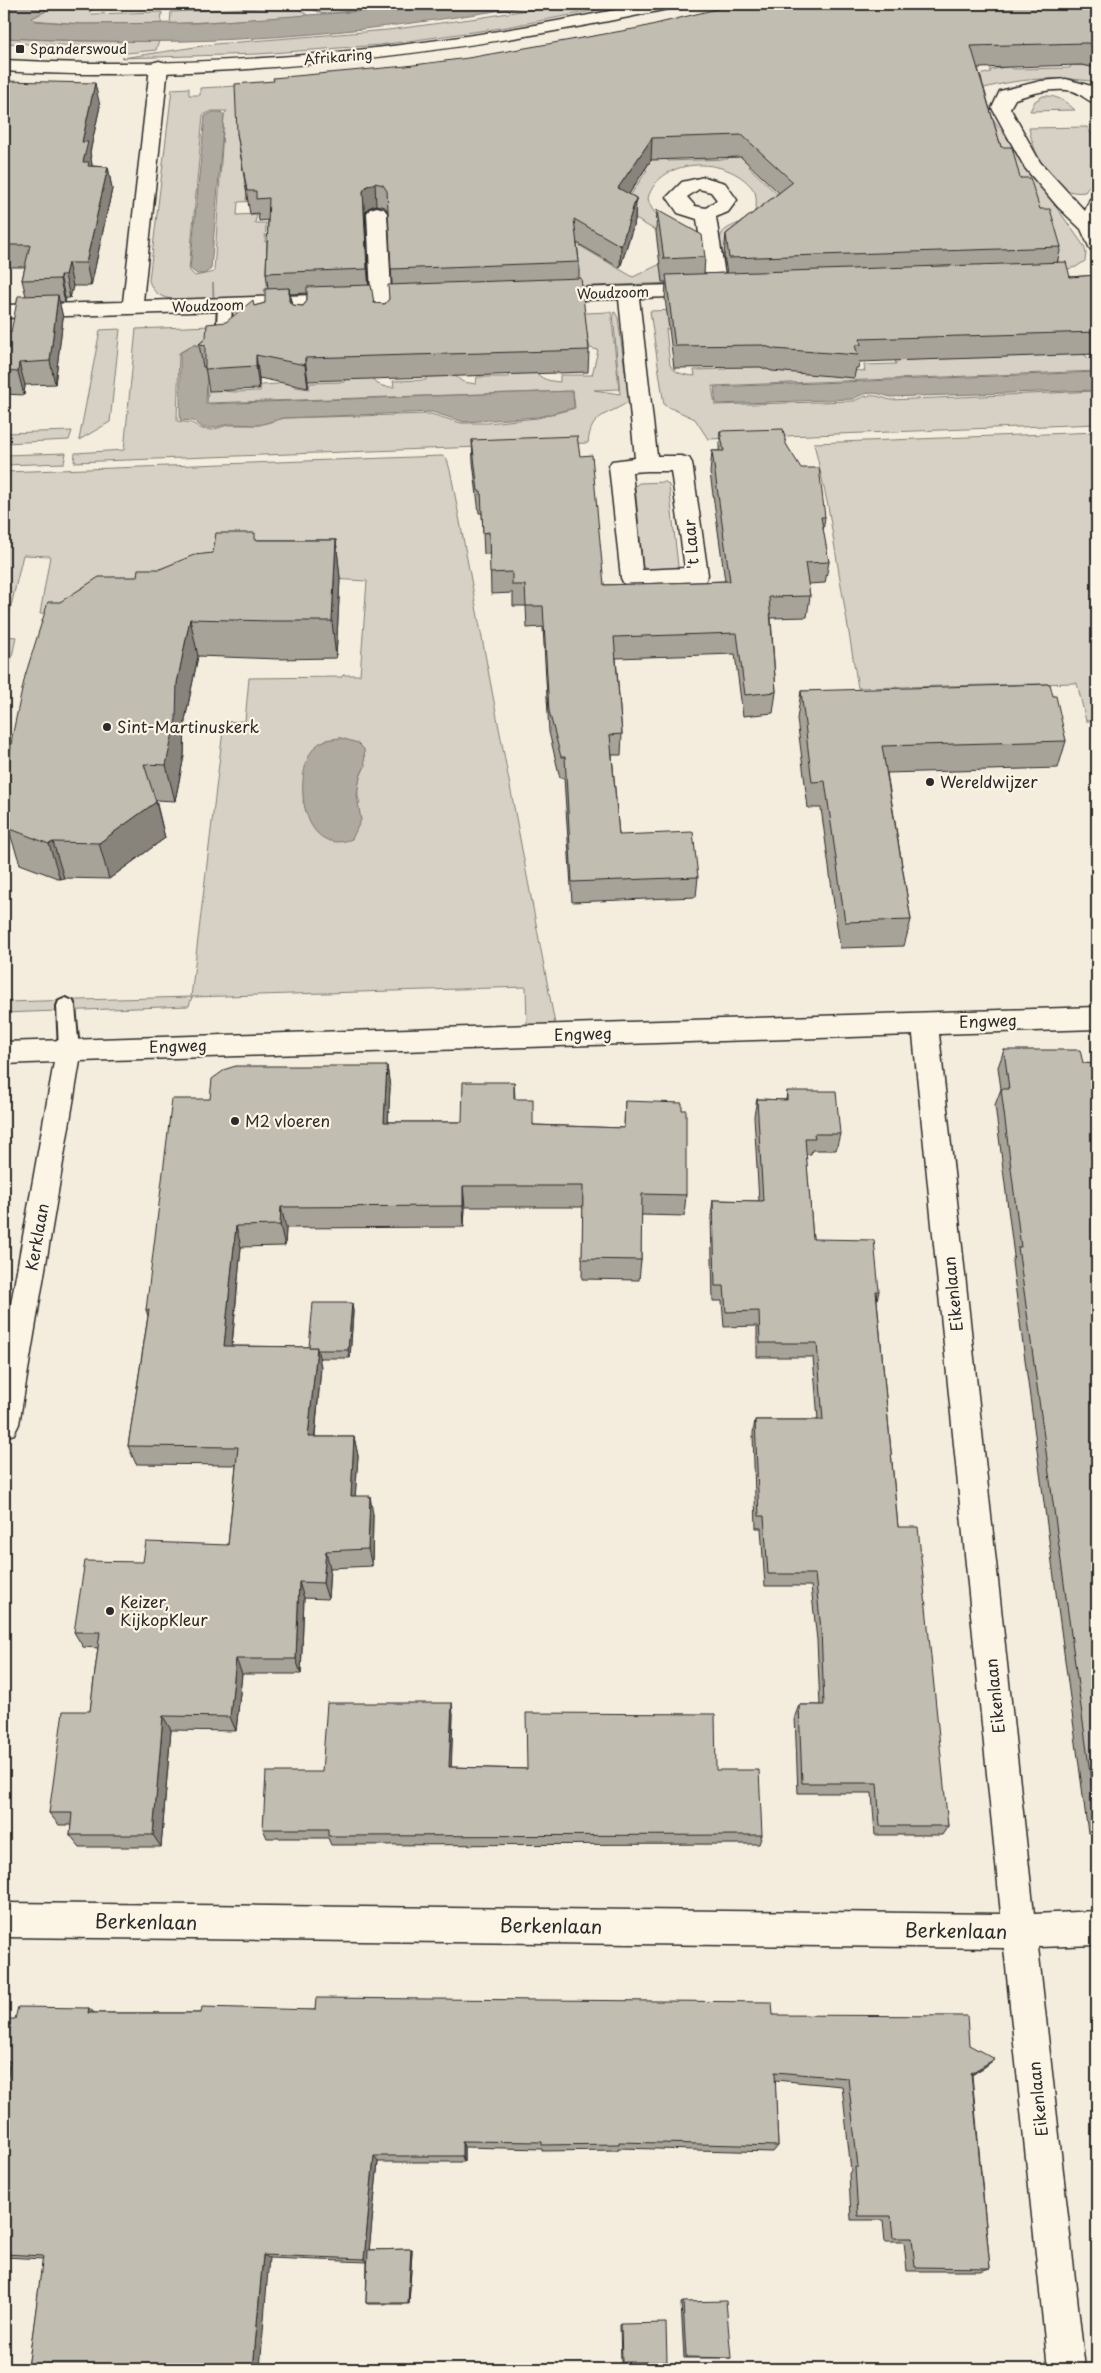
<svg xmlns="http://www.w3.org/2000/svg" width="1101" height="2373" font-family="'Playpen Sans',sans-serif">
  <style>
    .green { fill: #d6d1c4; stroke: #807e78; fill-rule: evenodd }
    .water { fill: #afaaa0; stroke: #7a7771 }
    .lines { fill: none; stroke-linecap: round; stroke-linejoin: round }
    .lane-casing { stroke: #2b2b2b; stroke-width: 4 }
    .street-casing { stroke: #2b2b2b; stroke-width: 3 }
    .secondary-casing { stroke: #2b2b2b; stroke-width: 3 }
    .lane { fill: #fcf5e5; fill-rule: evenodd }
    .street { fill: #fcf5e5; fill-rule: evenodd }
    .secondary { fill: #fcf5e5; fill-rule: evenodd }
    .wall { fill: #a7a398; stroke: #2b2b2b; fill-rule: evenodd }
    .shaded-wall { fill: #88847c; stroke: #2b2b2b }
    .building { fill: #c2bdb1; stroke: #2b2b2b }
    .poi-dot { fill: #2b2b2b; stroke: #fcf5e5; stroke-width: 2 }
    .labels { text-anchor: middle; stroke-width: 4.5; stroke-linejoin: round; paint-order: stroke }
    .far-poi-label { font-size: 14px; fill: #2b2b2b; stroke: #fcf5e5; text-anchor: start }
    .far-street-label { font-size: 14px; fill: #2b2b2b; stroke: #fcf5e5 }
    .street-label { font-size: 16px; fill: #2b2b2b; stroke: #fcf5e5 }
    .poi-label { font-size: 16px; fill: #2b2b2b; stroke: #fcf5e5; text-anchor: start }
    .near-street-label { font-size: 19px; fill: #2b2b2b; stroke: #fcf5e5 }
  </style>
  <rect width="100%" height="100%" fill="#f4edde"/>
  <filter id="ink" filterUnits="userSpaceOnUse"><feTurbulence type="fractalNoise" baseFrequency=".02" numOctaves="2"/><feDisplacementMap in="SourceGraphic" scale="10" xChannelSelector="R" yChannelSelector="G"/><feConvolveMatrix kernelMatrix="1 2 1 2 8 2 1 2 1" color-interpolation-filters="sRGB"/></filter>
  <g filter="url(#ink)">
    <g class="green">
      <path d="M46 4H95L99 6 89 12 91 14 162 12 161 24H81L32 20 33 17 46 11Z"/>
      <path d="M300 4H417L323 14Z"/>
      <path d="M563 4H630L501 28 380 45 258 54 122 58 215 44 388 30 478 18Z"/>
      <path d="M758 4H814L784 13 791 20 778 25 769 17 716 31 723 40 707 43 700 35 645 48 651 59 636 62 629 51 494 76 354 93 355 102 339 104 337 94 237 105 238 126H242V132L342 125 341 118 359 117 361 123C457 115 552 99 647 80L644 74 660 70 665 76 721 63 718 57 734 53 739 58 793 43 789 38 805 33 810 39 916 4H958L942 10 950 17 973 8 968 4H1005L1007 10H1024L1022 4H1097V33L1050 30V43L1018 44 1010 31 938 42 949 55 931 59 908 43 882 54 888 60 867 68 881 79 868 87 900 106 922 93 920 90 938 83 941 85 991 72 990 70 1011 66 1013 69 1070 68 1071 65 1093 66V69L1097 70V82C1053 75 1008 79 965 94L957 110H987L1084 246 1086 253 1085 261 1076 267 1064 270 746 280C740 277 734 275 729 270 722 264 717 240 722 233 734 219 763 225 755 192 733 156 661 154 648 198 653 223 678 224 694 238 701 261 702 275 676 283L417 292 401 288 394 280 393 253 400 249 418 248 417 224 425 219 433 218 432 194 415 195 411 203 408 205 320 207 319 219H334L339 223 338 251 358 250 365 254V278L362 283 343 294 214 298 213 283V298C191 299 155 307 149 280L172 89 189 88V95H200V88C389 79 575 53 758 4ZM704 109 709 118H727L739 146 726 147 728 159 668 161 665 149H652L656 120 689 119 687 110ZM212 111H227L224 114 214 272 195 276 189 270 203 115ZM971 111 983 138H993L1001 168 1011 167 1019 198H1030L1039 229H1049L1060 267 991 269 987 252H964L959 232 971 231 968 220 945 221 940 201 971 199 968 189 927 190 923 170 935 169 932 159H910L905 141 912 140 910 129 893 130 890 113ZM804 143 845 182 809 201 799 191 780 197 748 166 766 160 759 152ZM569 148 632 157 628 165 647 170 626 202 606 197 599 207 559 191 572 171 535 162 542 151 565 153ZM503 158 502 187 451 188V193L429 192V188H417V192L377 195 376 200 351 201V196H344V201L293 202V218L314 217 315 234H322V258L314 259 315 263 352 262 351 286 267 289 268 257 276 255V241L265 242 266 223H255L257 214 237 215 238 202 258 201 246 200 247 193 263 192 264 200 270 199V180L306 179 308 174H340L342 160 361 159 362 162 388 161V168L404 167 405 164H417L418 167 455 164V159ZM486 197 487 218 479 219 482 278 449 281 448 286 408 285 405 255 443 254V241H435L434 225 443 226 444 198ZM779 212 796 221 805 214 839 237 796 272 752 256 760 249 743 240ZM632 217 676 242 672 245 695 258 680 265 669 260 633 277 580 246 607 221 617 227ZM894 236 900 258H877L873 237Z"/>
      <path d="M294 6 309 16 170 24 171 12Z"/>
      <path d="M4 38 78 41H159L156 50 118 54 120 47 4 43Z"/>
      <path d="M1043 96C1057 95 1065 101 1075 110L1030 111 1035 101Z"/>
      <path d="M1087 127C1100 145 1100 175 1085 192 1052 198 1034 155 1029 128Z"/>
      <path d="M1097 295 1079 351 1087 357 1097 361V371L712 386 715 405 854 401C868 393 876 395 890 400L1097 391V424L708 439 695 419 664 405 650 311ZM850 320 895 359 896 364 864 365 865 371 847 370ZM690 327 726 365V369L694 370 695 376C685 375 676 374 670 365L666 329Z"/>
      <path d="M611 312 619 389 594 390 620 394 613 313 615 312 618 318 629 401C610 416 591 411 588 443L74 462 75 453 124 450 136 329 211 326 209 349 194 344 179 353 177 421 192 423 202 429 212 430 228 425H259L284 418 431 414 461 423H487L538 418 575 408 573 391 207 403 209 383C221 396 243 391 260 391L261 385 278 384V366L295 387 309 389 310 383 344 382 350 359 533 315ZM583 318 590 348 598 350 592 375H560V382C550 381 540 380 535 370ZM509 372V377H477L476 384 463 382 455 376ZM426 376V380L393 381 394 387C384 387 376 386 372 377Z"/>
      <path d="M120 329 110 422 79 440 100 330Z"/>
      <path d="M72 431 69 440 4 443V433Z"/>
      <path d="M1097 432V721H1086L1077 683 858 688 828 506 814 443Z"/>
      <path d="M66 453 64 463 4 465V455Z"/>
      <path d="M442 456 447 459 451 474 555 1024 527 1026 526 987 192 997 189 1006 4 1013V1002L191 997 224 722 245 721 249 678 342 677 343 675H360L367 581 313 578 203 563 40 614 50 556 23 555 4 636 16 637 4 695V472ZM341 738 365 766C359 778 355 791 360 803H303L307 767 325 740Z"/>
      <path d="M666 482 669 485 678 566C671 571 651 573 643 567L635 486 639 483Z"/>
    </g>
    <g class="water">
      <path d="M4 4H46V11L32 18 35 21 81 24 195 23 365 11 421 4H539C432 22 324 36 216 40 145 43 74 41 4 38Z"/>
      <path d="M213 112H221L224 115 211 269 204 274H197L190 269 205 116Z"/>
      <path d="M194 345 208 350 206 404 573 391 574 408 538 417 464 422 432 412 284 418 259 425 228 424 213 428H203L194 421 180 420V353Z"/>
      <path d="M1097 372V390L890 397C875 392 867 391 853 399L716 404 714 387Z"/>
      <path d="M341 738 358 743 364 749 365 766 360 776 357 796 361 820 352 839C300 859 291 770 316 746 323 739 332 739 341 738Z"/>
    </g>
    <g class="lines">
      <g class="lane-casing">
        <g id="lane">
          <path d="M225 300 232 305 231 325 229 328H219L217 325 218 305Z"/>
          <path d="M66 998 73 1001 75 1006 79 1050 76 1056 69 1058 62 1056 59 1050 57 1006 59 1001Z"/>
        </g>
      </g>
      <g class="street-casing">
        <g id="street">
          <path d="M159 61 166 63 168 67 143 301 371 293 367 213 370 209 377 207 384 209 387 213 391 293 426 292 433 293 436 298 433 303 381 306 4 318V305L123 302 150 67 152 63Z"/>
          <path d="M1066 79 1095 87 1097 89V104C1088 102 1082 94 1073 91 1054 87 1032 93 1015 99L1010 108 1040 162 1085 211 1090 199 1097 197V251L1090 249 1081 229 1058 207 1025 168 992 108 1000 91 1041 81Z"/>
          <path d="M704 177 725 183 737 200 728 212 716 217 727 289 724 294C716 296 711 294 703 296L639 298 657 456H681L689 458 692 463 708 575 705 581 697 583 632 586 624 584 621 578 609 466 612 461 635 458 619 299 544 301 537 300 534 295 537 290 544 289 706 284 697 219 678 213 667 197 682 182ZM699 189 711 192 717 200 706 208 695 206 687 197ZM647 471H671L685 568 642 570 632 472Z"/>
          <path d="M1097 1007V1029L939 1034 1034 1914 1097 1911V1945L1038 1947 1085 2369H1048L1004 1948 4 1937V1903L1001 1914 913 1035 80 1061 19 1424 14 1434 4 1437V1343L54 1062 4 1064V1042Z"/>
        </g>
      </g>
      <g class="secondary-casing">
        <path id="secondary" d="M644 4H677L674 8 668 9C517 41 365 63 212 71 142 74 73 76 4 71V60C217 72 435 48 644 4Z"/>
      </g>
      <use href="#lane" class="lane"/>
      <use href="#street" class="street"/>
      <use href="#secondary" class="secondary"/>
    </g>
    <g class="wall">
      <path d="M308 4H329L320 10Z"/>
      <path d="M1097 4V68L1081 65 978 68 1001 147 1040 209 1061 247 1057 263 1070 277 1097 275V354L859 362 858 368H856L854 378 772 371 760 367 674 368 665 298 666 282H662L656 232 657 210 705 257 704 274 727 273 724 256 726 234 779 193 741 157 651 160 629 194 636 198 635 220 620 268 577 243 579 262V278L589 350 588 372 308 381V388L259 378V389L209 391 205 367H203L199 344 226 322 254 306 265 303 268 288 266 273 268 220 259 221 258 213 250 214 237 133ZM376 205 385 207 388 212 392 284 389 299 385 304 374 303 369 285 365 213 368 208ZM307 293V301L303 306 292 305 290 294Z"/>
      <path d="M4 81 100 106 90 152 92 165V166L108 167 112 189 91 286H73L70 298H65V302H59L63 318 55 384 25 385 24 395 4 394V331L11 332 26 296 22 280 25 267H4Z"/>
      <path d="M720 431 786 444 825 517 823 532 829 562 825 583 808 584 810 596 807 617 771 618 776 692 773 713 743 716 735 654 616 658 622 734 621 755H612L619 835 698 877 696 897 572 902 564 778H560L549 732 543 627 527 628 526 606H513V593L491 594 490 554H484L482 513H479L473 462 472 440 580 456 604 585 725 581 710 473 712 451H719Z"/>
      <path d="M256 540H336L340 578 336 658 278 659 198 656 185 720 184 756 175 801 156 800 165 838 109 879 64 878 60 879 20 864 8 828 60 602 160 569Z"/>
      <path d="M801 691 1053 696 1066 741 1058 768 887 773 911 920 904 946 840 948 821 808H808L797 719Z"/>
      <path d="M1004 1050 1083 1063 1097 1064V1151H1096L1097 1158V1833H1088L1012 1262 1014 1256 995 1105 1001 1089 998 1067Z"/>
      <path d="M387 1066 390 1088 388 1122H462L514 1082 515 1099 534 1125 624 1128 625 1101 686 1195 684 1216 641 1215V1260L639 1280 582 1279 583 1207H465L464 1227 286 1228 285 1246 241 1247 232 1346 309 1347 352 1303 353 1312 350 1358H319L321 1367 315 1437H354L358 1456 355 1496 373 1514 372 1566 330 1568 328 1599 304 1598 301 1674H242L236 1731 171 1730 161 1847H80L70 1835 71 1825H59L49 1813 90 1711 98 1648 83 1647 74 1632 143 1562 228 1545 236 1465 136 1464 128 1446 148 1316 146 1310 210 1099Z"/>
      <path d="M787 1091 840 1134 836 1150H812L811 1154H806L813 1239 879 1291 877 1300 898 1527 948 1826 942 1835H875L872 1793H798L795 1716 799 1705H820L817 1640 811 1586H765L761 1528H756L753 1433 755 1420H818L813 1357H757V1326L724 1327 722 1301H713L711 1216 713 1200 759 1201 754 1116 757 1099 786 1100Z"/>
      <path d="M453 1714 451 1767 527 1769 716 1770 762 1835 759 1844 331 1845 328 1838H267L263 1829 322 1772Z"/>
      <path d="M89 2008 94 2013H201L315 2010 773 2015 969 2045 986 2066 972 2075 990 2268 980 2271H907L904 2242H885L883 2220H851L849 2173 851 2171 842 2086 775 2080 778 2146 773 2152 618 2148V2150L542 2151V2149L464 2147V2162H378L369 2250 411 2249 412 2251 409 2304H368L366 2303 367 2262 269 2258 28 2368 43 2259 4 2257V2106L9 2067 4 2063V2036L15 2019Z"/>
      <path d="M683 2302 731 2358H684L681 2303Z"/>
      <path d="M621 2324 667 2362 621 2363 620 2325Z"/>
    </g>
    <g class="shaded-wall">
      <path d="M320 4H329L320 10Z"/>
      <path d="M95 83 100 106 90 152 92 165 91 171 83 162 82 142Z"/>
      <path d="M652 138 651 160 618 211V188Z"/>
      <path d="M108 167 112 189 91 286 86 263Z"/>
      <path d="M375 183 376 205 368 208 365 213 369 291 363 191 367 186Z"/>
      <path d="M636 198 635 220 620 268 621 246Z"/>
      <path d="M68 263 73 286 70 298 65 275Z"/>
      <path d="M60 275 65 298V302L60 279Z"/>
      <path d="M289 288 292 310 289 301Z"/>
      <path d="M58 295 63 318 55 384 50 361Z"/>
      <path d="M256 355 259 378V389L256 366Z"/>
      <path d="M305 358 308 381V388L305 365Z"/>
      <path d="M19 363 25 385 24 395 18 372Z"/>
      <path d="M336 540 340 578 336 658 332 621Z"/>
      <path d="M190 619 198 656 185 720 184 756 175 801 166 765 177 683Z"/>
      <path d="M156 802 165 838 109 879 99 843Z"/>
      <path d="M53 842 64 878 60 879 49 844Z"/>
      <path d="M387 1066 390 1088 387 1144 384 1122Z"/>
      <path d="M463 1186 465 1207 464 1227 463 1206Z"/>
      <path d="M281 1207 286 1228 285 1246 280 1225Z"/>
      <path d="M236 1226 241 1247 230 1365 224 1346Z"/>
      <path d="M352 1303 353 1312 350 1358 348 1350Z"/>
      <path d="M317 1347 321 1367 313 1455 308 1437Z"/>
      <path d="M354 1437 358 1456 354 1514 351 1496Z"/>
      <path d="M370 1496 373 1514 372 1566 368 1549Z"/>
      <path d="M326 1551 330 1568 328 1599 323 1583Z"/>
      <path d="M299 1582 304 1598 301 1674 296 1659Z"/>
      <path d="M236 1659 242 1674 236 1731 230 1717Z"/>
      <path d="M452 1703 453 1714 451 1777 449 1767Z"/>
      <path d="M163 1716 171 1730 161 1847 153 1835Z"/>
      <path d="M89 2008 99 2017 88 2013Z"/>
      <path d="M995 2059 986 2066 962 2080 971 2073Z"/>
      <path d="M462 2141 464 2147V2162L462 2156Z"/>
      <path d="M374 2156 378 2162 368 2262 364 2259Z"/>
      <path d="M411 2249 412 2251 409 2304 408 2303Z"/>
      <path d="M263 2255 269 2258 260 2369H253Z"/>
    </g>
    <g class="building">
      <path d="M737 4H1097V44L1086 43 971 46 1001 147H1012L1020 178H1030L1040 209H1050L1061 247 729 258 726 234 793 182 742 135 652 138 618 188 636 198 621 246 574 219 579 262 391 269 387 191 383 185 375 183 367 186 363 191 367 269 266 273 269 198 256 199V191H247L237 133 235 84 274 81 273 78 406 66 468 58 639 28Z"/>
      <path d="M4 81 95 83 82 142H88L83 162H89L88 166 108 167 86 263H68L65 275H60V279L22 280 30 245H4Z"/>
      <path d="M657 210 702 235 705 257 664 259Z"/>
      <path d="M1066 262 1070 277 1097 275V332L860 339 861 345H855L858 355 774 349 762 345 675 346 666 275Z"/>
      <path d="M581 278 589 350 305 358V365L256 355V366L205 369V345L199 344 206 338 207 324 226 322 253 300 254 306 265 303V289L289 288V301L292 305 303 306 307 301V287L371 285 374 303 385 304 389 299 388 285Z"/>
      <path d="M58 295 50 361 19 363 18 372 4 371V331L11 332 18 296Z"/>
      <path d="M783 429 786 444 801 468H819L825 517H821L829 562 805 563 810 596 769 597 776 692 745 695 737 633 614 637 622 734 610 735 619 835 693 832 698 877 572 882 565 757H561L549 711 543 606H526L525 585H512V572L490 573 489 532 483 533 481 491H478L472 440 577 436 580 456 592 455 604 585 730 581 712 451H724L720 431Z"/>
      <path d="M216 533H255V540H336L332 621H272L190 619 177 683 176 719 166 765 144 764 156 802 99 843 53 842 49 844 8 828 4 812 12 737 25 676 48 602H60L99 577H137L138 569H160L194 555 213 553Z"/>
      <path d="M1050 684 1053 696H1056L1066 741 882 746 911 920 845 922 825 781 812 782 801 691Z"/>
      <path d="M1004 1050H1080L1083 1063 1097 1064V1135H1094L1097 1158V1824L1018 1247H1021L1001 1089H1009Z"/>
      <path d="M236 1066H387L384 1122H462L463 1082H514V1099H533V1125L624 1128 625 1101 682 1103V1110H686V1195L642 1194 641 1260 582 1259 583 1186H463V1206L281 1207 280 1225 236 1226 224 1346 317 1347 308 1437H354L351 1496H370L368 1549 326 1551 323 1583 299 1582 296 1659H236L230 1717 163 1716 153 1835H70L72 1813H49L63 1711H90L100 1632H74L85 1561 143 1562 146 1542 228 1545 238 1447 128 1446 149 1310H146L172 1099H210L212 1079 226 1069Z"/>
      <path d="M787 1091H836L840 1134H814L815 1138H805L813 1239 874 1240 879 1291H876L898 1527H918L948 1826H880L877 1783H802L799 1705H824L821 1629 815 1574H768L764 1516H759L755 1420H823L817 1343H760L759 1311 726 1312 724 1286H715L713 1200 763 1201 757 1099 787 1100Z"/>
      <path d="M313 1303H352L348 1350H317V1347H309Z"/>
      <path d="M327 1703H452L449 1767 527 1769 526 1713 715 1714 716 1770H759L762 1835 328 1836V1829H263L266 1772H322Z"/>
      <path d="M316 1998 772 2002 773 2015 967 2016 969 2045 995 2059 971 2073 990 2268 915 2267 912 2238H893L891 2216H858L855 2167H858L848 2078 775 2072 778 2146 619 2142V2144L542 2145V2142L462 2141V2156H374L364 2259 263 2255 253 2369H4V2368H28L43 2256 4 2254V2106L10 2061H4V2036L6 2019H15L18 2007 89 2008 88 2013H201L202 2007 315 2010Z"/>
      <path d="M411 2249 408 2303H366L368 2250Z"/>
      <path d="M726 2301 731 2358 686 2357 683 2302Z"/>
      <path d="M666 2323 667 2362H622L621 2324Z"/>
    </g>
  </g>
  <g class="poi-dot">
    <rect x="15" y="44" width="10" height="10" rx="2.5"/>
    <circle cx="107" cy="727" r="5"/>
    <circle cx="930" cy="782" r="5"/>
    <circle cx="235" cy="1121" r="5"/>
    <circle cx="110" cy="1611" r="5"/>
  </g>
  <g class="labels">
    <g class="far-poi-label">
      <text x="30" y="54">Spanderswoud</text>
    </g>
    <g class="far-street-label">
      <text transform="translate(338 57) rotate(-5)" y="5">Afrikaring</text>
      <text transform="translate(613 293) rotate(-2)" y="5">Woudzoom</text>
      <text transform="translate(208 306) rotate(-2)" y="5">Woudzoom</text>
    </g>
    <g class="street-label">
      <text transform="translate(691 544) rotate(-95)" y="6">'t Laar</text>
      <text transform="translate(988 1021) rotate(-2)" y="6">Engweg</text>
      <text transform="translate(583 1034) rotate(-2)" y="6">Engweg</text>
      <text transform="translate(178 1046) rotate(-2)" y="6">Engweg</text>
      <text transform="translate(37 1237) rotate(-80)" y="6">Kerklaan</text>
      <text transform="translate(953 1294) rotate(-96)" y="6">Eikenlaan</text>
      <text transform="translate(995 1696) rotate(-96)" y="6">Eikenlaan</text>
      <text transform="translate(1038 2099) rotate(-96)" y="6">Eikenlaan</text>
    </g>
    <g class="poi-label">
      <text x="117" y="733">Sint-Martinuskerk</text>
      <text x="940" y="788">Wereldwijzer</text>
      <text x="245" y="1127">M2 vloeren</text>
      <text x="120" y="1608">Keizer,<tspan x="120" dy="18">KijkopKleur</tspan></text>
    </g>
    <g class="near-street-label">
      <text transform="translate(146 1922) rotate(1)" y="7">Berkenlaan</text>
      <text transform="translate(551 1926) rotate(1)" y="7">Berkenlaan</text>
      <text transform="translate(956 1931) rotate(1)" y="7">Berkenlaan</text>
    </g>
  </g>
  <rect width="1101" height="2373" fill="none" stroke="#fcf5e5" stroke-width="20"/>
  <rect x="10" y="10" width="1081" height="2353" fill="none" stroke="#2b2b2b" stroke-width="2" filter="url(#ink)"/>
</svg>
